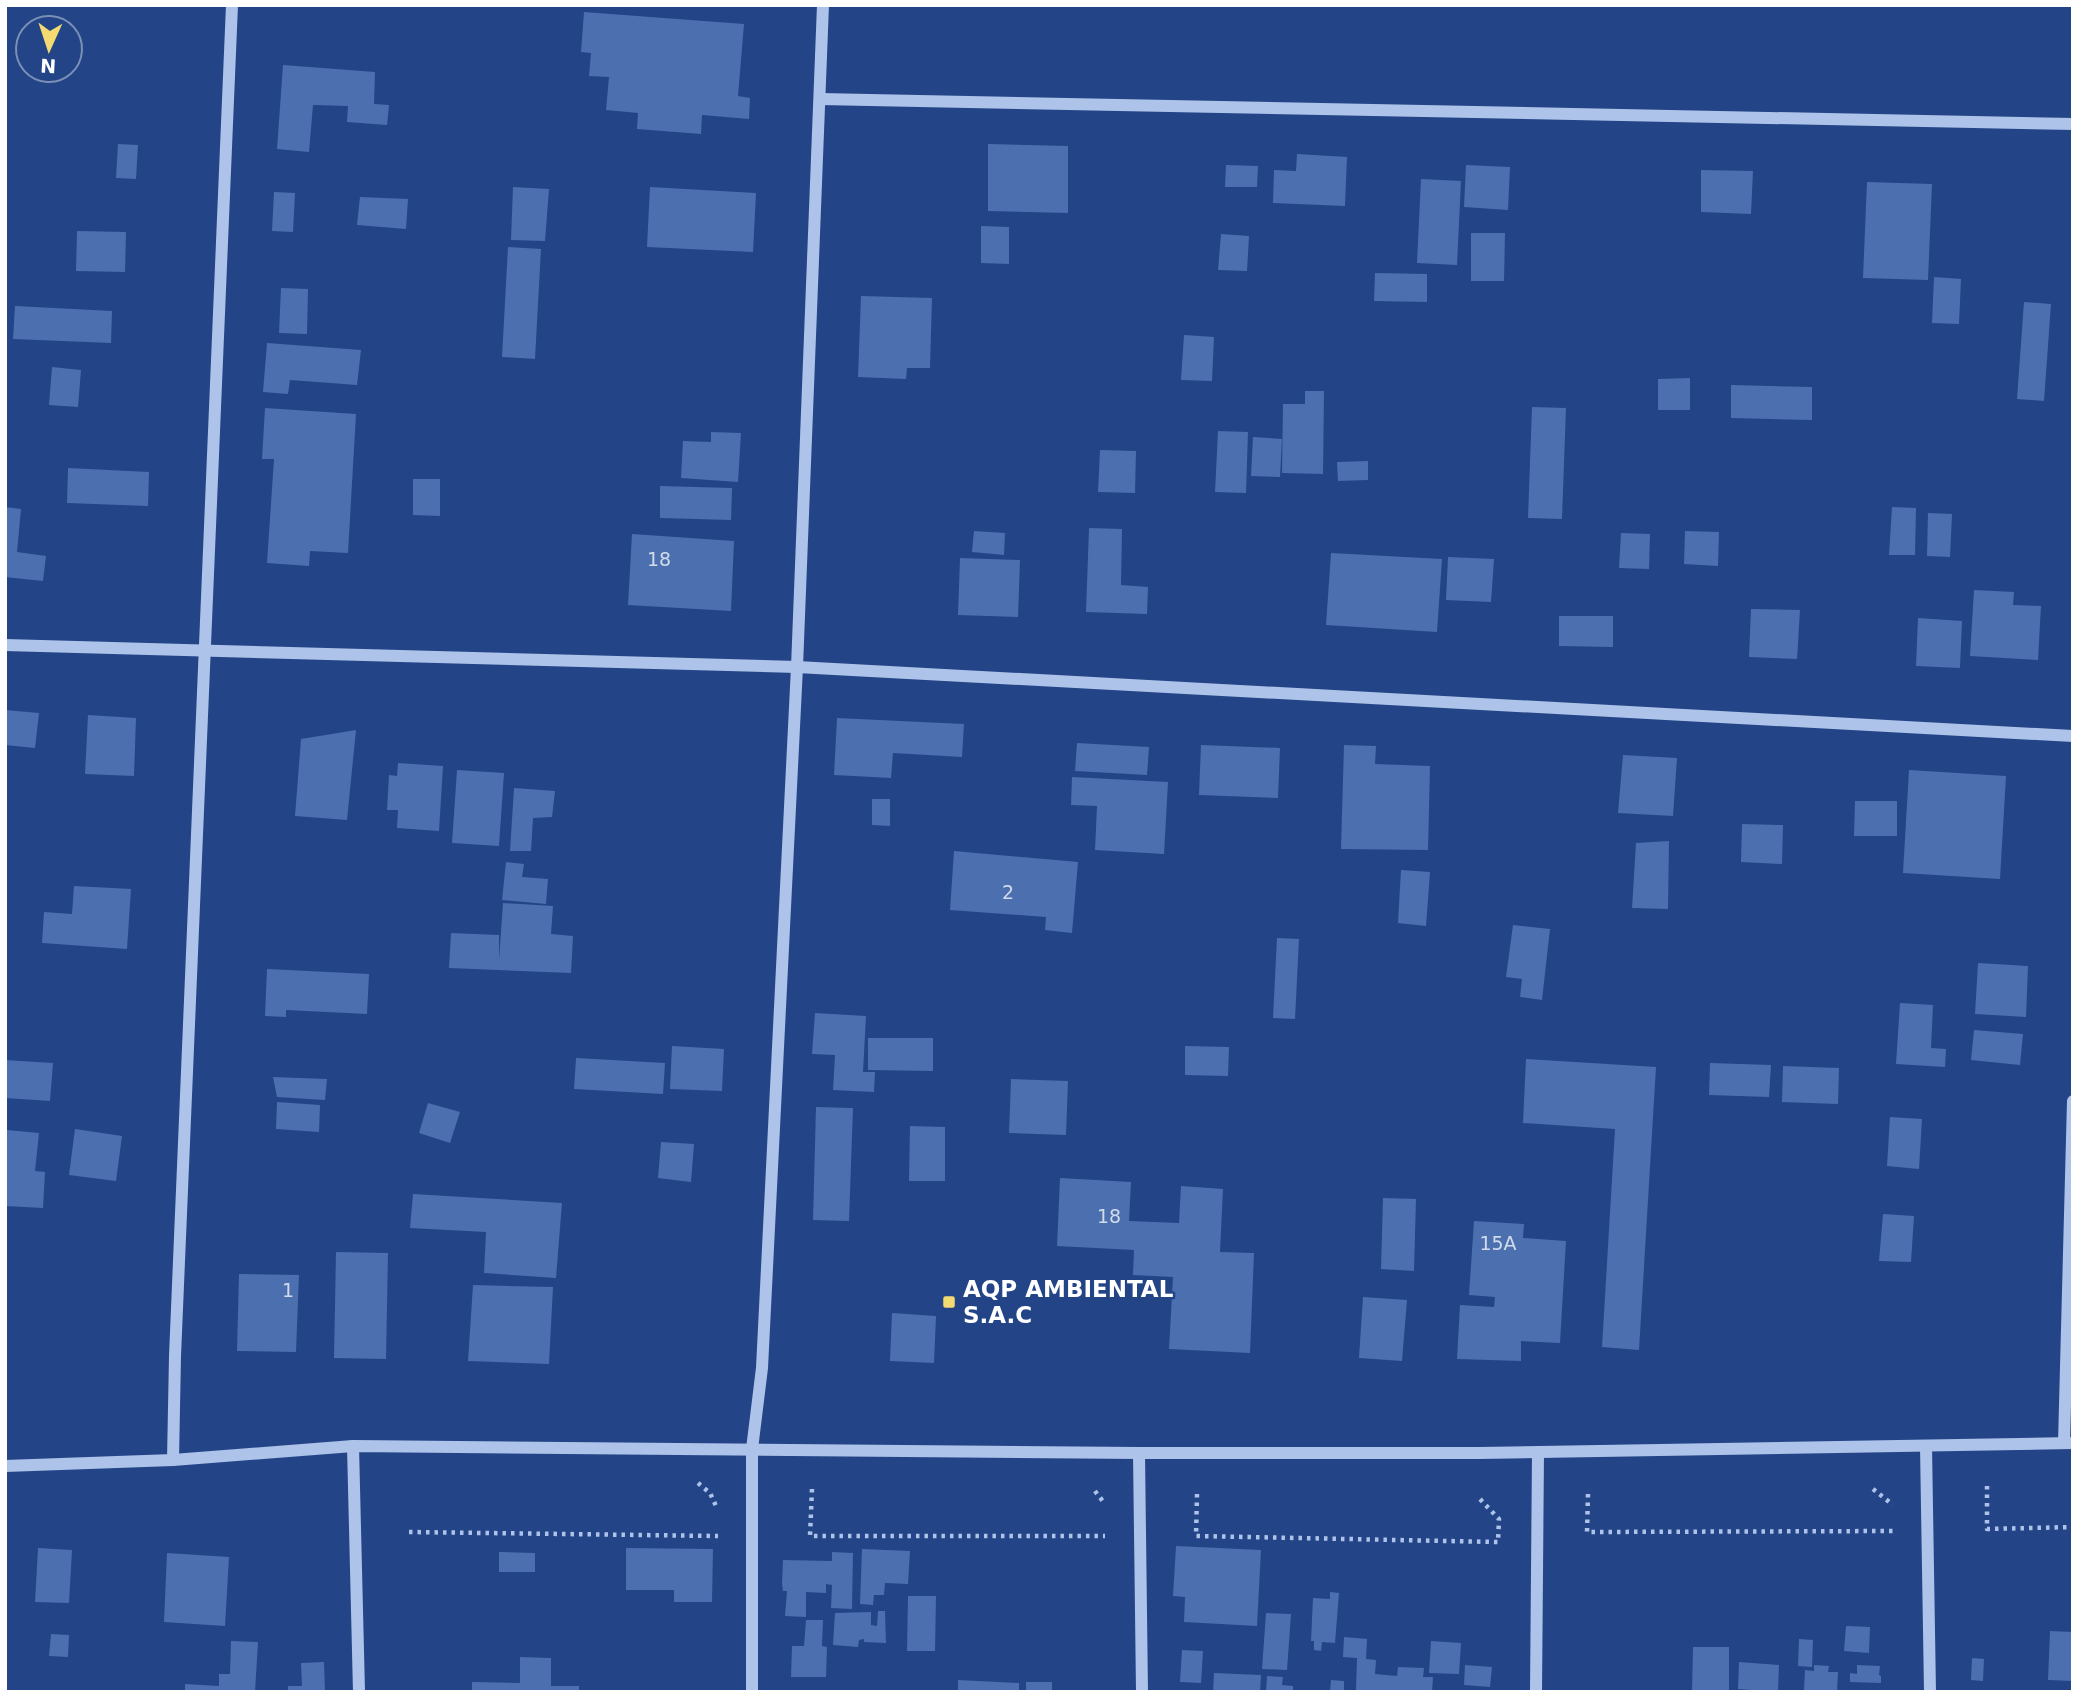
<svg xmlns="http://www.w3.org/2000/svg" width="2078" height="1697" font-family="'DejaVu Sans',sans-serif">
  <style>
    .building { fill: #4b6faf }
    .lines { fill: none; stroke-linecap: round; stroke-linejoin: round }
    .path { stroke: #aec3e9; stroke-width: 4.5; stroke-dasharray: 3.5 5; stroke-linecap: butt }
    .minor { stroke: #aec3e9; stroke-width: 12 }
    .poi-dot { fill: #f4db71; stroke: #234587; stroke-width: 2.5 }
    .labels { text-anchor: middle; stroke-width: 5; stroke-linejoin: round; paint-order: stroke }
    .number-label { font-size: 19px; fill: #d2dbeb }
    .poi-label { font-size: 23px; font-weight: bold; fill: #fff; stroke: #234587; text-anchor: start }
  </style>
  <rect width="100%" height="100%" fill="#234587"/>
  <g class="building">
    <path d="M584 12 744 24 738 96 750 98 749 119 702 115 701 134 637 129 638 113 606 110 609 77 589 76 591 53 581 52Z"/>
    <path d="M283 65 375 72 374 104 389 105 387 125 347 122 348 106 313 105 309 152 277 149Z"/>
    <path d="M118 144 138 145 136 179 116 178Z"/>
    <path d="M988 144 1068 146V213L988 211Z"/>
    <path d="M1297 154 1347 157 1345 206 1273 203 1274 170 1296 171Z"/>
    <path d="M1226 165 1258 166 1257 187H1225Z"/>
    <path d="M1466 165 1510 167 1508 210 1464 207Z"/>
    <path d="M1701 170 1753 171 1751 214 1701 212Z"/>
    <path d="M1421 179 1461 181 1457 265 1417 263Z"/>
    <path d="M1867 182 1932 184 1928 280 1863 278Z"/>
    <path d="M513 187 549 189 545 241 511 240Z"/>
    <path d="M650 187 756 193 753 252 647 247Z"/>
    <path d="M274 192 295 193 293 232 272 231Z"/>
    <path d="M360 197 408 199 406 229 357 225Z"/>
    <path d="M981 226 1009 227V264L981 263Z"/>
    <path d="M77 231 126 232 125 272 76 271Z"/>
    <path d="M1471 233H1505L1504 281H1471Z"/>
    <path d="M1221 234 1249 236 1247 271 1218 270Z"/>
    <path d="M508 247 541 249 535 359 502 357Z"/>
    <path d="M1375 273 1427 274V302L1374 301Z"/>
    <path d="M1934 277 1961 279 1959 324 1932 323Z"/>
    <path d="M281 288 308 289 307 334 279 333Z"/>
    <path d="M861 296 932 298 930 368H907L906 379 858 377Z"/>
    <path d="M2024 302 2051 304 2044 401 2017 399Z"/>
    <path d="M15 306 112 311 111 343 13 339Z"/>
    <path d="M1184 335 1214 337 1212 381 1181 380Z"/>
    <path d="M267 343 361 350 357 385 290 380 288 394 263 392Z"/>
    <path d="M52 367 81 370 78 407 49 405Z"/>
    <path d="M1690 378V410H1658V379Z"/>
    <path d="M1731 385 1812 387V420L1731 418Z"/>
    <path d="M1305 391H1324L1323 474 1282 473 1283 404H1305Z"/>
    <path d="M1532 407 1566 408 1562 519 1528 518Z"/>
    <path d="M265 408 356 414 348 553 310 551 309 566 267 563 274 459H262Z"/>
    <path d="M1218 431 1248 432 1246 493 1215 492Z"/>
    <path d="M711 432 741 433 738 482 681 478 683 441 711 442Z"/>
    <path d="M1253 437 1282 439 1280 477 1251 476Z"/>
    <path d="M1100 450 1136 451 1135 493 1098 492Z"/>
    <path d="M1368 461V480L1338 481 1337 462Z"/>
    <path d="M68 468 149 472 148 506 67 503Z"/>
    <path d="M413 479H440V516L413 515Z"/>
    <path d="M660 486 732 488 731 520 660 518Z"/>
    <path d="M5 507 21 509 17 552 46 556 43 581 5 577Z"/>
    <path d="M1892 507 1916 508 1915 555H1889Z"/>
    <path d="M1928 513 1952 514 1950 557 1927 556Z"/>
    <path d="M1089 528 1122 529 1121 585 1148 587 1147 614 1086 612Z"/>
    <path d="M974 531 1005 533 1004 555 972 552Z"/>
    <path d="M1685 531 1719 532 1718 566 1684 564Z"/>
    <path d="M1621 533 1650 534 1649 569 1619 568Z"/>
    <path d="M632 534 734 541 731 611 628 605Z"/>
    <path d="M1331 553 1442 559 1437 632 1326 625Z"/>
    <path d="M1448 557 1494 559 1491 602 1446 600Z"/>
    <path d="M960 558 1020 560 1018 617 958 615Z"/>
    <path d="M1974 590 2014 592 2013 605 2041 606 2038 660 1970 656Z"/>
    <path d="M1751 609 1800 610 1797 659 1749 657Z"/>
    <path d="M1559 616H1613V647L1559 646Z"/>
    <path d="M1918 618 1962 621 1960 668 1916 666Z"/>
    <path d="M5 710 39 713 35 748 5 745Z"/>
    <path d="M88 715 136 718 134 776 85 774Z"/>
    <path d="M837 718 964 724 962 757 893 753 891 778 834 775Z"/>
    <path d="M356 730 347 820 295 816 301 739Z"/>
    <path d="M1077 743 1149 747 1147 775 1075 771Z"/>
    <path d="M1201 745 1280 748 1278 798 1199 795Z"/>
    <path d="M1344 745 1376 746 1375 764 1430 766 1428 850 1341 849Z"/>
    <path d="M1623 755 1677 758 1673 816 1618 813Z"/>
    <path d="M398 763 443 766 439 831 397 828 398 810H387L389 775 397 776Z"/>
    <path d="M457 770 504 773 499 846 452 843Z"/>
    <path d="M1909 770 2006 776 2000 879 1903 873Z"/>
    <path d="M1072 777 1168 782 1164 854 1095 850 1097 806 1071 805Z"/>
    <path d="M514 788 555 791 552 817 533 818 531 851H510Z"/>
    <path d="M872 799H890V826L872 825Z"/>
    <path d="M1855 801H1897V836H1854Z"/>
    <path d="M1742 824 1783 825 1782 864 1741 862Z"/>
    <path d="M1669 841 1668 909 1632 908 1636 843Z"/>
    <path d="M954 851 1078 862 1072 933 1045 930 1046 917 950 910Z"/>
    <path d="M506 862 524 864 522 877 548 879 546 904 502 900Z"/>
    <path d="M1401 870 1430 872 1426 926 1398 923Z"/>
    <path d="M74 886 131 889 127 949 42 943 44 912 72 914Z"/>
    <path d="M503 903 553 906 551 934 573 936 571 973 449 968 451 933 499 935V960Z"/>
    <path d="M1513 925 1550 929 1542 1000 1520 997 1522 979 1506 977Z"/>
    <path d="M1277 938 1299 939 1295 1019 1273 1018Z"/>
    <path d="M1978 963 2028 966 2026 1017 1975 1014Z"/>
    <path d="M267 969 369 974 367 1014 286 1010V1017L265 1016Z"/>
    <path d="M1900 1003 1933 1005 1931 1048 1946 1049 1945 1067 1896 1064Z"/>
    <path d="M815 1013 866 1016 863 1072H875L874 1092 833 1090 835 1055 812 1054Z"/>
    <path d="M1974 1030 2023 1034 2020 1065 1971 1060Z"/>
    <path d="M868 1038H933V1071L868 1070Z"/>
    <path d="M672 1046 724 1049 722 1091 670 1089Z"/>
    <path d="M1185 1046 1229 1047 1228 1076 1185 1075Z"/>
    <path d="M576 1058 665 1063 663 1094 574 1089Z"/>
    <path d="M1526 1059 1656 1067 1639 1350 1602 1347 1615 1129 1523 1123Z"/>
    <path d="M5 1060 53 1063 50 1101 5 1098Z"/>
    <path d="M1710 1063 1771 1065 1769 1097 1709 1095Z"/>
    <path d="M1783 1066 1839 1068 1838 1104 1782 1102Z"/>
    <path d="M273 1077 327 1079 325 1100 277 1097Z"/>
    <path d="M1011 1079 1068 1081 1066 1135 1009 1133Z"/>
    <path d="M277 1102 320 1105 319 1132 276 1129Z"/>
    <path d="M428 1103 460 1112 450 1143 419 1133Z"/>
    <path d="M816 1107 853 1108 849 1221 813 1220Z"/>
    <path d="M1890 1117 1922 1119 1919 1169 1887 1166Z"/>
    <path d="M910 1126 945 1127V1181H909Z"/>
    <path d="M75 1129 122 1136 116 1181 69 1175Z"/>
    <path d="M7 1130 39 1133 35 1171 45 1172 43 1208 5 1206Z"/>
    <path d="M661 1142 694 1144 691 1182 658 1178Z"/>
    <path d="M1060 1178 1131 1182 1129 1221 1179 1223 1181 1186 1223 1189 1220 1252 1254 1253 1250 1353 1169 1349 1173 1277 1133 1275 1134 1250 1057 1246Z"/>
    <path d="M413 1194 562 1203 556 1278 484 1273 486 1232 410 1228Z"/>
    <path d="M1383 1198 1416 1199 1414 1271 1381 1269Z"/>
    <path d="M1883 1214 1914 1216 1911 1262 1879 1261Z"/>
    <path d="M1474 1221 1524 1224 1523 1238 1566 1241 1560 1343 1521 1341V1361L1457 1359 1460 1305 1494 1307 1495 1297 1469 1295Z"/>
    <path d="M336 1252 388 1253 386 1359 334 1358Z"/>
    <path d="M239 1274 299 1275 296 1352 237 1351Z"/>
    <path d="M473 1285 553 1287 549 1364 468 1361Z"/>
    <path d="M1363 1297 1407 1300 1402 1361 1359 1358Z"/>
    <path d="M892 1313 936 1316 934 1363 890 1361Z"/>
    <path d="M1176 1546 1261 1550 1257 1626 1184 1622 1185 1597 1173 1596Z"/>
    <path d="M38 1548 72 1550 69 1603 35 1602Z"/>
    <path d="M626 1548 713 1549 712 1602H674V1590H626Z"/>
    <path d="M862 1549 910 1551 908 1584 885 1583 884 1595H874L873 1605 860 1604Z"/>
    <path d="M499 1552 535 1553V1572H499Z"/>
    <path d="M832 1552 853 1553 852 1609 831 1608 832 1585 826 1584V1593L806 1592V1617L785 1616 787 1591H783L782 1584 783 1560 832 1561Z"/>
    <path d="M167 1553 229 1557 225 1626 164 1622Z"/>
    <path d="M1330 1592 1339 1593 1335 1643 1322 1642 1321 1651 1314 1650V1641H1311L1313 1598 1330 1599Z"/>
    <path d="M908 1596H936L935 1651H907Z"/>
    <path d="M878 1611H885L886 1643 864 1642V1639L859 1640 858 1647 833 1645 835 1613 871 1612V1625L877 1626Z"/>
    <path d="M1266 1613 1291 1614 1287 1670 1262 1669Z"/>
    <path d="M806 1620H823L822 1646 827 1647 826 1677H791L792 1646H804Z"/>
    <path d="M1846 1626 1870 1627 1869 1653 1844 1651Z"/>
    <path d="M2050 1631 2073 1632V1681L2048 1680Z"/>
    <path d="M51 1634 69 1635 68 1657 49 1656Z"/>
    <path d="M1344 1637 1367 1639 1366 1659 1376 1660 1375 1674 1397 1676 1398 1667 1424 1668 1423 1677H1433L1432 1692 1356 1690 1357 1658 1343 1657Z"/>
    <path d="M1799 1639 1813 1640 1812 1667 1798 1666Z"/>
    <path d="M231 1641 258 1642 255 1692H185V1684L219 1686V1674H230Z"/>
    <path d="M1431 1641 1461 1643 1459 1674 1429 1673Z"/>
    <path d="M1693 1647H1729V1692H1692Z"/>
    <path d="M1182 1650 1203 1651 1201 1683 1180 1682Z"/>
    <path d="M520 1657 551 1658V1686H579V1692H472V1682L520 1683Z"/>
    <path d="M1972 1658 1984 1659 1983 1681 1971 1680Z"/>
    <path d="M324 1662 325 1692H288V1686H302L301 1663Z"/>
    <path d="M1739 1662 1779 1665 1778 1692 1738 1689Z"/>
    <path d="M1465 1665 1492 1667 1490 1687 1464 1685Z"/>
    <path d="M1814 1665 1829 1666 1828 1672H1838L1837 1692 1804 1690 1805 1670 1814 1671Z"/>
    <path d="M1857 1665 1880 1666 1879 1675 1881 1676V1683L1850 1682V1673L1857 1674Z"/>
    <path d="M1214 1673 1261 1675 1260 1692H1213Z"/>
    <path d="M1267 1676 1283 1677 1282 1685 1293 1686V1692H1266Z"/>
    <path d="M958 1680 1019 1683V1692H958Z"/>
    <path d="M1331 1680 1344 1681V1692H1330Z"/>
    <rect x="1026" y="1682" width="26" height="10"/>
  </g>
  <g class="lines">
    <g class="path">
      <path d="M698 1483 710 1493 716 1506"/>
      <path d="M1987 1486V1529L2073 1527"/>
      <path d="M812 1489 810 1536H1105"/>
      <path d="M1873 1489 1893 1505"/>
      <path d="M1095 1491 1105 1504"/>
      <path d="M1197 1494 1196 1536 1498 1542 1499 1519 1478 1497"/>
      <path d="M1588 1494 1587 1532 1895 1531"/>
      <path d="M409 1532 718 1536"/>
    </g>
    <g class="minor">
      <path d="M820 99 2073 124"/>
      <path d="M5 645 797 667 2073 736"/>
      <path d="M2064 1443 2073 1101"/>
      <path d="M353 1446 359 1692"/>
      <path d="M1926 1446 1930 1692"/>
      <path d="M1139 1453 1142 1692"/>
      <path d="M173 1460 175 1356 232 5"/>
      <path d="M5 1466 173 1460 353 1446 1139 1453H1479L2073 1443"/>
      <path d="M752 1692V1449L762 1368 797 667 823 5"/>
      <path d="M1536 1692 1538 1452"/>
    </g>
  </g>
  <rect class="poi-dot" x="942" y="1295" width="14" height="14" rx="3.5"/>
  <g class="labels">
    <g class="number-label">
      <text x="659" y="566">18</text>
      <text x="1008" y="899">2</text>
      <text x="1109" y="1223">18</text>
      <text x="1498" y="1250">15A</text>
      <text x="288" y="1297">1</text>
    </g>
    <g class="poi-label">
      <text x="963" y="1297">AQP AMBIENTAL<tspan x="963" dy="26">S.A.C</tspan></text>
    </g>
  </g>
  <rect width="2078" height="1697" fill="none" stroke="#ffffff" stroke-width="14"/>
  <g transform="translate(49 49) rotate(183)"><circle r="33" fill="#234587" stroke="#7b8fb7" stroke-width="2"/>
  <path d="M0-5L12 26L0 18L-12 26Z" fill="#f4db71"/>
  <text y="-10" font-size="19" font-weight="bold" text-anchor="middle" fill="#ffffff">N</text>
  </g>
</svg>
